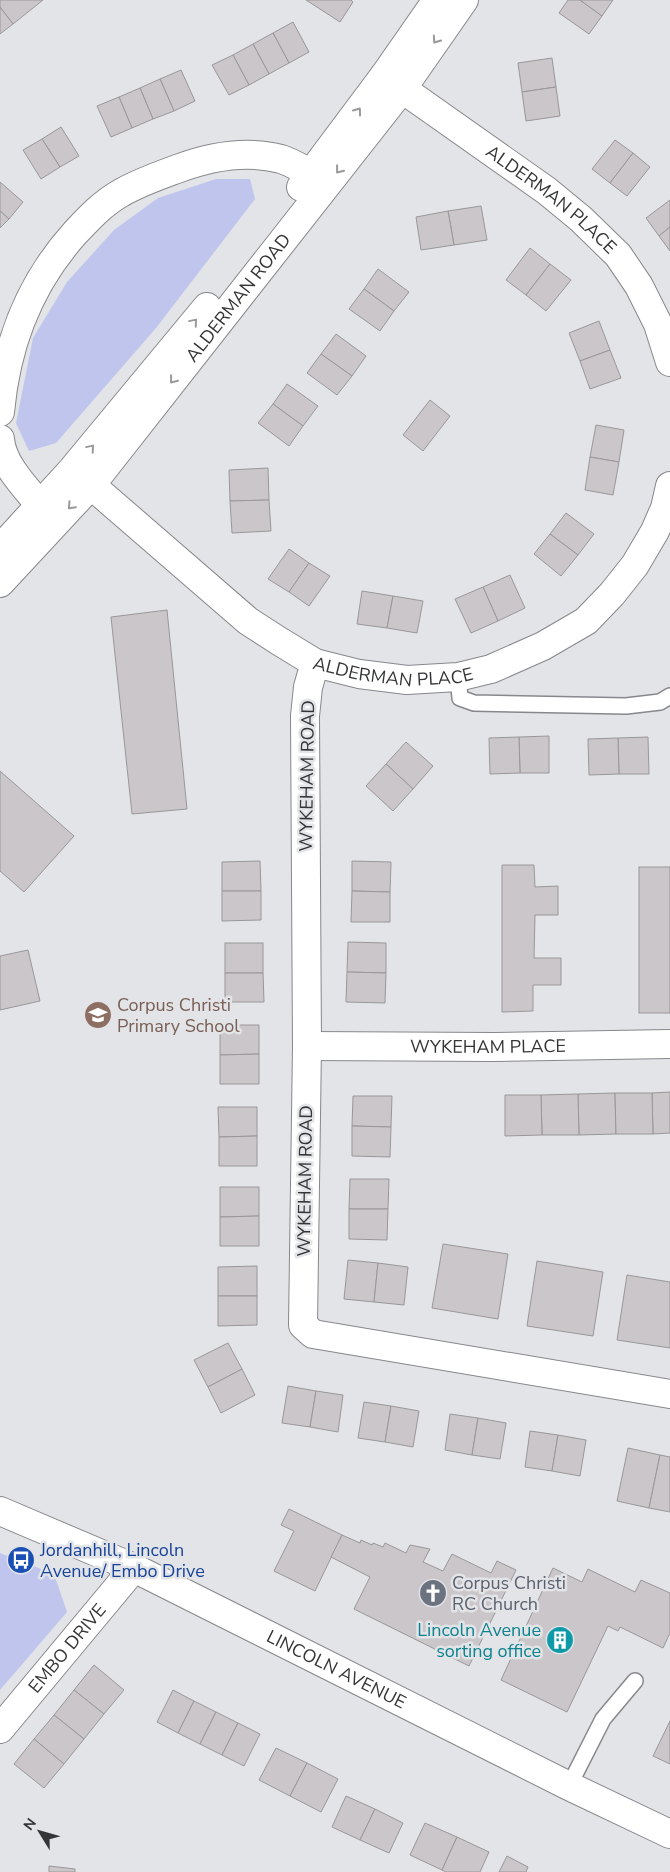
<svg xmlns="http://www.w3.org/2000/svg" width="670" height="1872" font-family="'Nunito Sans',sans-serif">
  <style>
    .green { fill: #c0c5ee }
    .building { fill: #cac6c9; stroke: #9a979a }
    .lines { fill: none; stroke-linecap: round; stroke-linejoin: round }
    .lane-casing { stroke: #87878c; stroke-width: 18 }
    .street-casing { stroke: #87878c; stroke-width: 30 }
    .secondary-casing { stroke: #87878c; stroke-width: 30 }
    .lane { stroke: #fff; stroke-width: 15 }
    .street { stroke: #fff; stroke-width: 28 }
    .secondary { stroke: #fff; stroke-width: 28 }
    .oneway { stroke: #9a9a9a }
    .labels { text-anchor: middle; stroke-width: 5; stroke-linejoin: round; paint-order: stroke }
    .street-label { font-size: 18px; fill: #343536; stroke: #e3e4e8 }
    .education-label { font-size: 18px; fill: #785e54; stroke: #e3e4e8; text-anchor: start }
    .transit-label { font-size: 18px; fill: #164399; stroke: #e3e4e8; text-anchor: start }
    .worship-label { font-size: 18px; fill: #5b616d; stroke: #e3e4e8; text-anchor: start }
    .culture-label { font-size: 18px; fill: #0d838f; stroke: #e3e4e8; text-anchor: end }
  </style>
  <rect width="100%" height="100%" fill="#e3e4e8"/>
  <g class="green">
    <path d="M216 179H250L255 199 156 328 56 443 29 451 16 423 33 338 67 282 114 230 158 198Z"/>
    <path d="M0 1553 54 1574 67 1612 0 1690Z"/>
  </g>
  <g class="building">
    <path d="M0 0H43L13 24 0 7Z"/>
    <path d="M306 0H351L353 2 340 22Z"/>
    <path d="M568 0H580L602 16 589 34 559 13Z"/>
    <path d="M580 0H613L602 16Z"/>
    <path d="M0 7 13 24 0 34Z"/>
    <path d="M293 22 309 52 289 63 273 33Z"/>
    <path d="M273 33 289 63 269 74 253 44Z"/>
    <path d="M253 44 269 74 249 85 233 55Z"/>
    <path d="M233 55 249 85 229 95 212 65Z"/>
    <path d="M552 58 556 87 522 92 518 63Z"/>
    <path d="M181 70 195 101 174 111 160 79Z"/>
    <path d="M160 79 174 111 153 119 140 88Z"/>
    <path d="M556 87 560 116 526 121 522 92Z"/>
    <path d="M140 88 153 119 132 128 119 97Z"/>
    <path d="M119 97 132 128 111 137 97 106Z"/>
    <path d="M61 127 79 156 60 167 42 139Z"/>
    <path d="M42 139 60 167 41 179 23 150Z"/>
    <path d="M615 140 633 153 610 183 592 169Z"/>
    <path d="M633 153 650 167 627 196 610 183Z"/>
    <path d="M0 182 23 202 9 219 0 211Z"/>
    <path d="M670 200V227L659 236 646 218Z"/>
    <path d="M481 206 487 240 454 245 448 211Z"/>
    <path d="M0 211 9 219 0 228Z"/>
    <path d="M448 211 454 245 421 250 416 217Z"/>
    <path d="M670 227V251L659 236Z"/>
    <path d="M530 248 550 264 526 295 506 280Z"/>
    <path d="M550 264 571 280 546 311 526 295Z"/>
    <path d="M378 269 409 292 394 311 364 289Z"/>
    <path d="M364 289 394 311 380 331 349 309Z"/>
    <path d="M599 321 610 350 580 361 569 333Z"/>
    <path d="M336 334 366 356 352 376 321 354Z"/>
    <path d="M610 350 621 378 590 389 580 361Z"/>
    <path d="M321 354 352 376 337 395 307 373Z"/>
    <path d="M287 384 318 406 303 426 273 404Z"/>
    <path d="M430 400 450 416 423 451 403 435Z"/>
    <path d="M273 404 303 426 289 446 258 423Z"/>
    <path d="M596 425 624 430 619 462 590 457Z"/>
    <path d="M590 457 619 462 613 495 585 490Z"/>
    <path d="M268 468 269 500 230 501 229 470Z"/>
    <path d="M269 500 271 531 232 533 230 501Z"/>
    <path d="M566 513 594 534 578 555 550 534Z"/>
    <path d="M550 534 578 555 561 576 534 554Z"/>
    <path d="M289 549 309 563 289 592 268 579Z"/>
    <path d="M309 563 330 576 309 606 289 592Z"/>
    <path d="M510 575 525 608 498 621 483 587Z"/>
    <path d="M483 587 498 621 471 633 455 599Z"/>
    <path d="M362 591 393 596 387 628 357 624Z"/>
    <path d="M393 596 423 601 417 633 387 628Z"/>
    <path d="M167 610 187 809 132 814 111 617Z"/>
    <path d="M549 736V773H520L519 737Z"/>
    <path d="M519 737 520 773 490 774 489 738Z"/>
    <path d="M648 737 649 774H619L618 738Z"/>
    <path d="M618 738 619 774 589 775 588 739Z"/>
    <path d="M406 742 433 766 413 789 386 764Z"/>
    <path d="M386 764 413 789 393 811 366 786Z"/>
    <path d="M0 771 74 836 24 892 0 871Z"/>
    <path d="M260 861 261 891H222V862Z"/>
    <path d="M352 861 391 862 390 892 352 891Z"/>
    <path d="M502 865H534L535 887 558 886V915H535L534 958H561V985H533V1011L502 1012Z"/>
    <rect x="639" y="867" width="31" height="146"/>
    <path d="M222 891H261V920L222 921Z"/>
    <path d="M352 891 390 892V922H351Z"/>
    <path d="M348 942 386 943V973L347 972Z"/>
    <rect x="225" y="943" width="38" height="30"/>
    <path d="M28 950 40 1001 0 1010V956Z"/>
    <path d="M347 972 386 973 385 1003 346 1002Z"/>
    <path d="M225 973H263L264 1002H225Z"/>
    <path d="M220 1025H259V1054L220 1055Z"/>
    <path d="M259 1054V1084H220V1055Z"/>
    <path d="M670 1092V1133L653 1134 652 1093Z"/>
    <path d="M615 1093 616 1134 579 1135 578 1094Z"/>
    <path d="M615 1093H652L653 1134H616Z"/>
    <path d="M578 1094 579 1135H542L541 1095Z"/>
    <path d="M505 1095H541L542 1135 505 1136Z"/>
    <path d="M353 1096H392L391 1127 352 1126Z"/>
    <path d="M218 1107H257V1136L219 1137Z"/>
    <path d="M352 1126 391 1127 390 1157 352 1156Z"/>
    <path d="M257 1136V1166H219V1137Z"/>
    <path d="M350 1179H389L388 1209H349Z"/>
    <path d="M220 1187H259V1216L220 1217Z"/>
    <path d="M349 1209H388L387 1240 349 1239Z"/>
    <path d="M259 1216V1246H220V1217Z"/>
    <path d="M443 1244 508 1254 498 1319 432 1308Z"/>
    <path d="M348 1260 378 1263 374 1302 344 1299Z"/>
    <path d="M537 1261 603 1272 593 1336 527 1326Z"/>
    <path d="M378 1263 408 1267 404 1305 374 1302Z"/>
    <path d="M257 1266V1296H218V1267Z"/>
    <path d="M627 1275 670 1282V1348L617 1340Z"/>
    <path d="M218 1296H257V1325L218 1326Z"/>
    <path d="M228 1343 242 1369 208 1387 194 1360Z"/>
    <path d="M242 1369 255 1395 221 1413 208 1387Z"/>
    <path d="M288 1386 316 1391 310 1427 282 1423Z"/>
    <path d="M316 1391 343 1395 338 1432 310 1427Z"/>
    <path d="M364 1402 391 1406 385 1442 358 1438Z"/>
    <path d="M391 1406 419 1411 413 1447 385 1442Z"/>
    <path d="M450 1414 478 1418 472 1455 445 1450Z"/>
    <path d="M478 1418 506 1423 500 1459 472 1455Z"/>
    <path d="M530 1431 558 1435 552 1471 525 1467Z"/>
    <path d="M558 1435 586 1440 580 1476 552 1471Z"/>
    <path d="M628 1448 660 1455 649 1508 617 1501Z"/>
    <path d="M660 1455 670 1457V1512L649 1508Z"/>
    <path d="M289 1509 342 1535 315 1591 274 1571 294 1531 281 1525Z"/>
    <path d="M342 1535 360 1543 361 1540 372 1545 373 1543 383 1547 385 1543 406 1553 410 1545 430 1549 423 1562 443 1571 452 1554 491 1573 497 1561 516 1570 469 1666 354 1609 370 1577 331 1557Z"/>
    <path d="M553 1568 582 1582 588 1569 635 1592 641 1580 670 1593V1633L663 1648 620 1627 618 1631 608 1626 567 1712 501 1680Z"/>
    <path d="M94 1665 124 1690 104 1714 74 1690Z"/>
    <path d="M74 1690 104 1714 84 1739 54 1715Z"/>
    <path d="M173 1690 194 1701 178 1733 157 1722Z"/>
    <path d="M194 1701 216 1712 200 1744 178 1733Z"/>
    <path d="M216 1712 238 1723 222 1755 200 1744Z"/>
    <path d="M54 1715 84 1739 64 1764 34 1739Z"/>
    <path d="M670 1721V1764L653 1756Z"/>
    <path d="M238 1723 260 1734 244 1766 222 1755Z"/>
    <path d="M34 1739 64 1764 44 1788 14 1764Z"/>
    <path d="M276 1748 307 1763 290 1796 259 1780Z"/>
    <path d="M307 1763 338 1779 321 1812 290 1796Z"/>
    <path d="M346 1796 375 1809 360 1840 332 1827Z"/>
    <path d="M375 1809 403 1823 389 1853 360 1840Z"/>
    <path d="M425 1823 457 1837 442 1870 410 1855Z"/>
    <path d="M457 1837 489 1852 480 1872H446L442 1870Z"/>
    <path d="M507 1856 528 1867 526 1872H499Z"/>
    <path d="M49 1866 75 1869V1872H49Z"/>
  </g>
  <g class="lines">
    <g class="lane-casing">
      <g id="lane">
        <path d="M458 677 460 698 474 703 626 706 660 702 670 696"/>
        <path d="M569 1786 603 1719 635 1681"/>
      </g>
    </g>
    <g class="street-casing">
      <g id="street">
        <path id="s1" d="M384 76 547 191 581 219 618 255 639 286 658 324 670 362"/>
        <path d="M0 412C6 345 30 283 75 233 89 218 103 203 121 193 138 183 158 176 177 169 209 157 247 150 281 159 291 162 302 169 312 174"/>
        <path d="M0 439C2 464 25 487 40 505"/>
        <path id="s2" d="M91 485 248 621 279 641 315 663 359 674 407 680 458 677 491 669 543 646 586 621 612 594 635 565 655 531 665 508 670 486"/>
        <path d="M315 663 308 687 305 716 307 1046 303 1325 313 1334 670 1394"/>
        <path id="s3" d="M307 1046 495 1047 670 1044"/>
        <path id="s4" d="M0 1729 134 1568"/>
      </g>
    </g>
    <g class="secondary-casing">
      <g id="secondary">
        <path d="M301 187 384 76 437 0"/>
        <path d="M0 549 72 470 207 307"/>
        <path id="s5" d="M0 583 91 485 402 89 464 0"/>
        <path id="s6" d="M0 1511 134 1568 569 1786 670 1834"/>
      </g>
    </g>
    <use href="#lane" class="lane"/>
    <use href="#street" class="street"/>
    <use href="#secondary" class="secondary"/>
  </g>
  <defs><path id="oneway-chevron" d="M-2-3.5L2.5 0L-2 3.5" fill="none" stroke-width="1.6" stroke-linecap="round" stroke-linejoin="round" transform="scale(1.25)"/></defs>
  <g class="oneway">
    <use href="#oneway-chevron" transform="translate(436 40) rotate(125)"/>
    <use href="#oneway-chevron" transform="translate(358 111) rotate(-54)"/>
    <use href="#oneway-chevron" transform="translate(339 170) rotate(128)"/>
    <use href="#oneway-chevron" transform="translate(194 322) rotate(-50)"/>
    <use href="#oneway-chevron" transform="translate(173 380) rotate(128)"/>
    <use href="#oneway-chevron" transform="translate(91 448) rotate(-50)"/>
    <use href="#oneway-chevron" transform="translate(71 506) rotate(133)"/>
  </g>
  <defs>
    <g id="school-disc" transform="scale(1.4375)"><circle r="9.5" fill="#8d6e63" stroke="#e3e4e8"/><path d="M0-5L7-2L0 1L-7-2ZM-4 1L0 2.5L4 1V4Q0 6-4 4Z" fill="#fff"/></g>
    <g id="bus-disc" transform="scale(1.4375)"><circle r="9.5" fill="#1a4fb4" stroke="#e3e4e8"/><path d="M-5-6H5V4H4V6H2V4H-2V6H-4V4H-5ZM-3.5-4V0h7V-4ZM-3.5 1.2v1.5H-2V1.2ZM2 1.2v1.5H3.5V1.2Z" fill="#fff"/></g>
    <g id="church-disc" transform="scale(1.4375)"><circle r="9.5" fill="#6b7280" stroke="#e3e4e8"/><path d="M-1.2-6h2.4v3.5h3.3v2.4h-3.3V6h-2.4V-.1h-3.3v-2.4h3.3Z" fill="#fff"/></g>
    <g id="building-disc" transform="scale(1.4375)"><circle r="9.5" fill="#0f9aa8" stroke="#e3e4e8"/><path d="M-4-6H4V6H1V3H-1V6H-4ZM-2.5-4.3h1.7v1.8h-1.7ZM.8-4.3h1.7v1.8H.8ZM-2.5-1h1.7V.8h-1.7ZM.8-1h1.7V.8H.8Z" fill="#fff"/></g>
  </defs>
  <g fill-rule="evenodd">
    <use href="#school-disc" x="98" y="1015"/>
    <use href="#bus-disc" x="21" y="1560"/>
    <use href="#church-disc" x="433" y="1593"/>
    <use href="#building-disc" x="560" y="1640"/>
  </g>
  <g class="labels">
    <g class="street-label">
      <text dy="6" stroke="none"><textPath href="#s1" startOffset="208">ALDERMAN PLACE</textPath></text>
      <text dy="6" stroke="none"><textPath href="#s5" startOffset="372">ALDERMAN ROAD</textPath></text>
      <text dy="6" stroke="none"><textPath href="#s2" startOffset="366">ALDERMAN PLACE</textPath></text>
      <text transform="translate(307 776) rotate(-89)" y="6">WYKEHAM ROAD</text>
      <text dy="6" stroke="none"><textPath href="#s3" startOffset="181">WYKEHAM PLACE</textPath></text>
      <text transform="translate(305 1181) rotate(-89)" y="6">WYKEHAM ROAD</text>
      <text dy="6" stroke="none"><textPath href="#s4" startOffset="105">EMBO DRIVE</textPath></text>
      <text dy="6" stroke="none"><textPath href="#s6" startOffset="372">LINCOLN AVENUE</textPath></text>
    </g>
    <g class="education-label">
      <text x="117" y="1011">Corpus Christi<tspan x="117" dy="21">Primary School</tspan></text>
    </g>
    <g class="transit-label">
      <text x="40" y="1556">Jordanhill, Lincoln<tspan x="40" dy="21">Avenue/ Embo Drive</tspan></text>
    </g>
    <g class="worship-label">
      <text x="452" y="1589">Corpus Christi<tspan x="452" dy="21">RC Church</tspan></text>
    </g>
    <g class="culture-label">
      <text x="541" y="1636">Lincoln Avenue<tspan x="541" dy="21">sorting office</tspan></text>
    </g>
  </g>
  <g transform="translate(40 1832) rotate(307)" stroke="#e3e4e8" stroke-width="4" paint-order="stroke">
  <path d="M0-4L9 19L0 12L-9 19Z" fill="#343536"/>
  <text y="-8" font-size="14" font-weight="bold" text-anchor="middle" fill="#343536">N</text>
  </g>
</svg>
